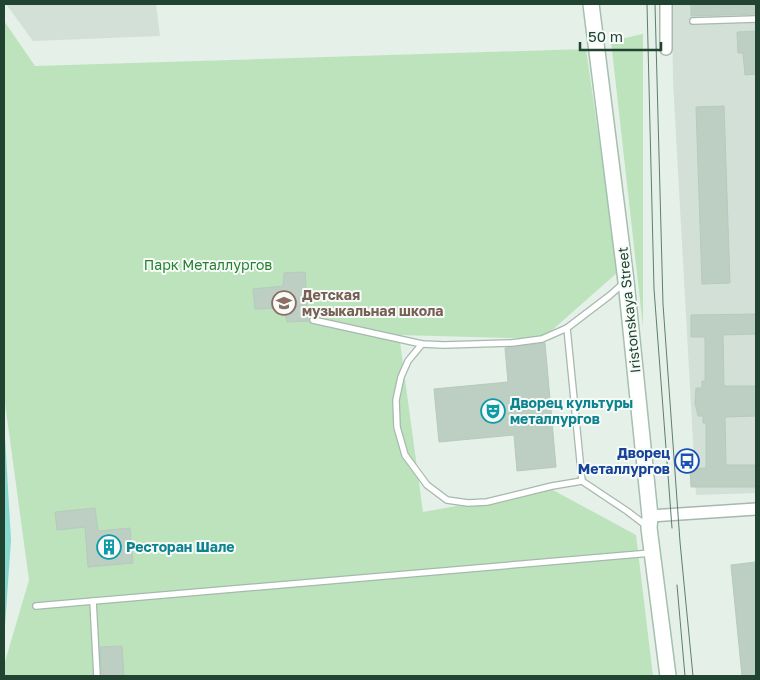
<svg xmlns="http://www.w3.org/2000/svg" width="760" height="680" font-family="'Golos Text',sans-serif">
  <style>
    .built { fill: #d3e0d7 }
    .green { fill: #bce3bc }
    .water { fill: #88dad1 }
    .building { fill: #bdcec3; stroke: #b6cabd }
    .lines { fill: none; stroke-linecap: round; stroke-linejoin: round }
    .service-casing { stroke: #a6b9ae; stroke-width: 8 }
    .minor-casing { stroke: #a6b9ae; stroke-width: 14 }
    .secondary-casing { stroke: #a5c0af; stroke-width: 18 }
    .service { stroke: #fff; stroke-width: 5.5 }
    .minor { stroke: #fff; stroke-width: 11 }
    .secondary { stroke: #fff; stroke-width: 15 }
    .tram { stroke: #5c7f6d; stroke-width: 1 }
    .labels { text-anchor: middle; stroke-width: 4; stroke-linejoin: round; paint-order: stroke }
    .park-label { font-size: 14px; fill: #278032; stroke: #f6fbf8 }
    .education-label { font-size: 14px; font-weight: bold; fill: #785e54; stroke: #f6fbf8; text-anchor: start }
    .street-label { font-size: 14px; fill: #214432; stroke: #f6fbf8 }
    .culture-label { font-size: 14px; font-weight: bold; fill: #0d838f; stroke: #f6fbf8; text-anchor: start }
    .transit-label { font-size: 14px; font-weight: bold; fill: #164399; stroke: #f6fbf8; text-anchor: end }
  </style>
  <rect width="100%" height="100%" fill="#e5f0e8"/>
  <g class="built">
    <path d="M6 4H156L160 36 33 41Z"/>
    <path d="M672 4H756V493L696 495 673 81Z"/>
  </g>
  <g class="green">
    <path d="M4 21 35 66 586 49 618 272 542 339 399 335 423 512 551 489 636 535 653 676H4V665L29 580 4 396Z"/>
    <path d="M643 34V327L611 41Z"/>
  </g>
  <path class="water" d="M4 419 11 540 4 640Z"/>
  <g class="building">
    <path d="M691 4H756V14L691 16Z"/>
    <path d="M756 31V74L745 75 743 53H738L737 32Z"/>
    <path d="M724 106 730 283 702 284 696 107Z"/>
    <path d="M305 272 308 321 287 322 284 308 255 309 253 289 283 286 284 273Z"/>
    <path d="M756 314V334L723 335 724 386H756V416L725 417 726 465H756V487H691L690 469 706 468V423H703V416H698L695 403 696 388H702V381H705V337H691V315Z"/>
    <path d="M545 343 556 467 517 471 514 435 439 442 434 389 508 382 505 348Z"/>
    <path d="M95 508 98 531 130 528 133 563 88 567 85 527 57 530 55 512Z"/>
    <path d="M756 562V676H742L731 565Z"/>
    <path d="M122 646 124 676H102L100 647Z"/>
  </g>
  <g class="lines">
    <g class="service-casing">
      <g id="service">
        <path d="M693 21 756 19"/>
        <path d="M625 282 609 296 567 328 582 481 627 511 648 527"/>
        <path d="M313 320 422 344 444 345 512 343 542 339 567 328"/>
        <path d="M422 344 408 361 401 377 396 400 397 427 405 455 427 485 447 500 468 503 487 502 552 486 582 481"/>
        <path d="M93 601 97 676"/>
        <path d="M36 606 651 553"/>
      </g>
    </g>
    <g class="minor-casing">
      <g id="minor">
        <path d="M666 49V4"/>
        <path d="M650 516 756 509"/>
      </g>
    </g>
    <g class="secondary-casing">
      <path id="secondary" d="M591 4 626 281 650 516 649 528 668 676"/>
    </g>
    <use href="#service" class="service"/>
    <use href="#minor" class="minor"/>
    <use href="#secondary" class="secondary"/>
    <g class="tram">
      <path d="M647 4 654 289 672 528"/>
      <path d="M655 4 663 304 680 542 693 676"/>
      <path d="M677 585 685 676"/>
    </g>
  </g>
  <defs>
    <g id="school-ring" transform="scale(1.25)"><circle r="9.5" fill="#f6fbf8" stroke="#8d6e63" stroke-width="1.5"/><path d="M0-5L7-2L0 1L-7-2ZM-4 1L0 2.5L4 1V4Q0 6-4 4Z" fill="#8d6e63"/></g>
    <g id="theatre-ring" transform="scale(1.25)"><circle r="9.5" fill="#f6fbf8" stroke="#0f9aa8" stroke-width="1.5"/><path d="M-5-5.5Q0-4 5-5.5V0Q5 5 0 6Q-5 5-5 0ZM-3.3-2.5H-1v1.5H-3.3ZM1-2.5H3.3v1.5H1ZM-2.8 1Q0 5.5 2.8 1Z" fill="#0f9aa8"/></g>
    <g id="bus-ring" transform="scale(1.25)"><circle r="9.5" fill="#f6fbf8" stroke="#1a4fb4" stroke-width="1.5"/><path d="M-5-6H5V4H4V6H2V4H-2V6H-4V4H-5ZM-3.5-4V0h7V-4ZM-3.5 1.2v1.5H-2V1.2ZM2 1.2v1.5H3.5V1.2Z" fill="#1a4fb4"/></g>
    <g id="building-ring" transform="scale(1.25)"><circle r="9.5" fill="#f6fbf8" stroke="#0f9aa8" stroke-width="1.5"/><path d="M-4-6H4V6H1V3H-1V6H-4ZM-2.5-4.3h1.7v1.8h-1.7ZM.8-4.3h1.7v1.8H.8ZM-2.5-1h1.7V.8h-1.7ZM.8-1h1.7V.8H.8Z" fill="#0f9aa8"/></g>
  </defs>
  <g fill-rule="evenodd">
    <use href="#school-ring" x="284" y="303"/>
    <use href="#theatre-ring" x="493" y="411"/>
    <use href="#bus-ring" x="687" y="461"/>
    <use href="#building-ring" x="109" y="547"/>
  </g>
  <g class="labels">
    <g class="park-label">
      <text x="208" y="270">Парк Металлургов</text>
    </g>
    <g class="education-label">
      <text x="302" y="300">Детская<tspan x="302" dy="16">музыкальная школа</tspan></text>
    </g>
    <g class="street-label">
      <text transform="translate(629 310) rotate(-96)" y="5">Iristonskaya Street</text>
    </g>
    <g class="culture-label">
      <text x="510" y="408">Дворец культуры<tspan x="510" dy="16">металлургов</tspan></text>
      <text x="126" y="552">Ресторан Шале</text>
    </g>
    <g class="transit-label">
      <text x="670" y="458">Дворец<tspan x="670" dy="16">Металлургов</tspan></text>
    </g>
  </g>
  <rect width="760" height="680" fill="none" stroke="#214432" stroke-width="10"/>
  <path d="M580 42v8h81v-8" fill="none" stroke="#214432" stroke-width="2.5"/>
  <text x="588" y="42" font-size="15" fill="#214432" stroke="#f6fbf8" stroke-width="4" paint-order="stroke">50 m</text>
</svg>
